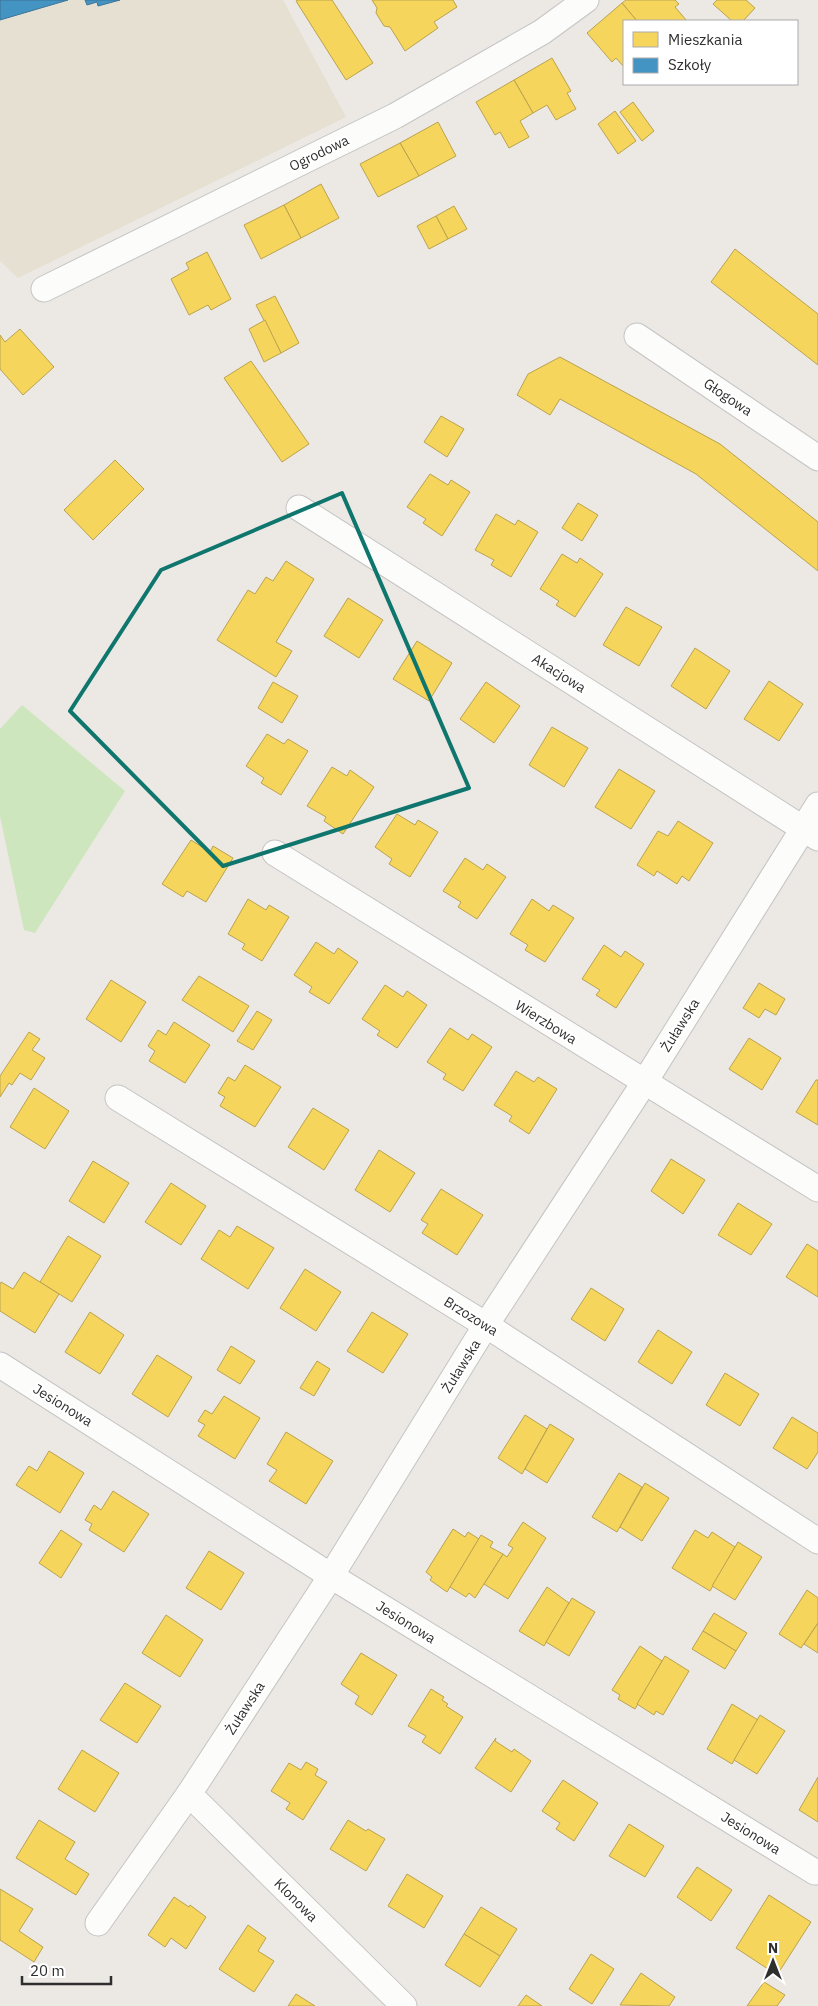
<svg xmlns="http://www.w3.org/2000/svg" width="818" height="2006" font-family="'IBM Plex Sans',sans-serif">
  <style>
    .education { fill: #e6e0d3 }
    .green { fill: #cee6be }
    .homes { fill: #f6d55c; stroke: #baa34e }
    .schools { fill: #4393c3; stroke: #3d7596 }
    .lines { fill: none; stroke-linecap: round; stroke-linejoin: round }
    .minor-casing { stroke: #c5c4c5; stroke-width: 27 }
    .minor { stroke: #fcfcfb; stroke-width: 25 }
    .marked { fill: none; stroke: #0f766e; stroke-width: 4; stroke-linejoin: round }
    .labels { text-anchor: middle; stroke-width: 5; stroke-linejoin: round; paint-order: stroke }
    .street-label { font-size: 14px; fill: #2e2e2e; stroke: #fff }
  </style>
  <rect width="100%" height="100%" fill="#ece8e4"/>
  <path class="education" d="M0 0H283L346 117 18 278 0 261Z"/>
  <path class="green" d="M22 705 125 791 35 933 24 930 0 816V729Z"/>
  <g class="homes">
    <path d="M298 0H332L373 63 346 80 296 1Z"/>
    <path d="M372 0H453L457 7 434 22 438 28 405 51 390 27 384 26 376 13 377 8Z"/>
    <path d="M626 0H675L679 4 675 7 687 21H637L622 3Z"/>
    <path d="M717 0H746L755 8 743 21H732L713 4Z"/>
    <path d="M622 3 637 21H624V67L616 58 612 62 587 33Z"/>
    <path d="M552 58 571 91 567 93 576 109 556 120 547 105 533 113 514 80Z"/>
    <path d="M514 80 533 113 520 121 529 137 509 148 500 132 495 135 476 102Z"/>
    <path d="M633 102 654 131 642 141 620 112Z"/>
    <path d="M615 111 636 141 618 154 598 124Z"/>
    <path d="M438 122 456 156 419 176 400 143Z"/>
    <path d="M400 143 419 176 378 197 360 164Z"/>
    <path d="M321 184 339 218 301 238 284 205Z"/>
    <path d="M284 205 301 238 261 259 244 225Z"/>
    <path d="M454 206 467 229 448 239 436 216Z"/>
    <path d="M436 216 448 239 429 249 417 226Z"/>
    <path d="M735 249 818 314V365L711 282Z"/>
    <path d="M207 252 231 299 211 310 208 305 189 315 171 279 189 269 186 263Z"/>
    <path d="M275 296 299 343 281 353 256 305Z"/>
    <path d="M265 320 281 353 264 362 249 329Z"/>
    <path d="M20 329 54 367 23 395 0 369V335L5 342Z"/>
    <path d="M560 357 720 444 818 522V571L696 474 560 399 550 415 517 395 528 374Z"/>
    <path d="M251 361 309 444 282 462 224 378Z"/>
    <path d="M441 416 464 429 447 457 424 442Z"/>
    <path d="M115 460 144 489 93 540 64 510Z"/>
    <path d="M430 474 448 485 451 480 470 492 442 536 423 523 426 519 407 507Z"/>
    <path d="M578 503 598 515 582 541 562 528Z"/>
    <path d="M496 514 515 525 518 520 538 532 511 577 491 565 494 560 475 550Z"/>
    <path d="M562 554 577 563 580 558 603 574 575 617 556 605 559 601 540 589Z"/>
    <path d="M286 561 314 579 276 642 292 651 276 677 217 640 248 590 255 594 266 577 273 581Z"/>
    <path d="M348 598 383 620 359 658 324 636Z"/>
    <path d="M626 607 662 627 639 666 603 645Z"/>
    <path d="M417 641 452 663 429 701 393 679Z"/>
    <path d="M695 648 730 671 706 709 671 686Z"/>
    <path d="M769 681 803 704 779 741 744 719Z"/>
    <path d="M273 682 298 696 282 723 258 708Z"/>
    <path d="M486 682 520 706 494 743 460 719Z"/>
    <path d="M552 727 588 748 564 787 529 765Z"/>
    <path d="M267 734 284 744 288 739 308 751 281 795 261 783 264 778 246 766Z"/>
    <path d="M332 767 347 776 350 770 374 787 343 834 324 821 326 817 307 806Z"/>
    <path d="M619 769 655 791 631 829 595 807Z"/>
    <path d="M397 814 415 825 418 820 438 832 410 877 389 864 392 859 375 847Z"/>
    <path d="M678 821 713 843 689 881 682 876 677 884 657 871 654 876 637 865 658 831 668 836Z"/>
    <path d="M191 840 210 852 213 846 233 858 206 902 187 891 183 897 162 884Z"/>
    <path d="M465 858 483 870 487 864 506 877 477 919 458 907 461 902 443 891Z"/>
    <path d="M248 899 266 910 269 905 289 917 262 961 242 949 245 944 228 934Z"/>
    <path d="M532 899 549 911 553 905 574 918 545 962 525 950 528 945 510 934Z"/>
    <path d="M316 942 334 954 338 948 358 962 329 1004 309 992 312 987 294 975Z"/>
    <path d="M604 945 621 957 625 951 644 964 616 1008 596 995 600 990 582 979Z"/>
    <path d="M199 976 249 1006 233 1032 182 1000Z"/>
    <path d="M111 980 146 1002 121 1042 86 1019Z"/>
    <path d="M759 983 785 999 776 1015 765 1009 759 1018 743 1008Z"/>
    <path d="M385 985 403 997 407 991 427 1005 397 1048 377 1035 380 1031 362 1019Z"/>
    <path d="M257 1011 272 1020 253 1050 237 1041Z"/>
    <path d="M174 1022 210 1045 185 1083 149 1061 155 1051 148 1046 158 1030 166 1035Z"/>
    <path d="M450 1028 468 1040 472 1034 492 1047 463 1091 443 1079 446 1074 427 1062Z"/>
    <path d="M29 1032 40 1039 32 1050 45 1058 31 1080 20 1073 12 1085 9 1083 0 1097V1076Z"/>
    <path d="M749 1038 781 1058 762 1090 729 1069Z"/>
    <path d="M245 1065 281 1087 255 1127 220 1106 225 1097 218 1093 228 1077 235 1081Z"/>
    <path d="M516 1071 534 1082 538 1077 557 1089 529 1134 509 1121 512 1116 494 1105Z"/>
    <path d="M816 1080H818V1125L796 1112Z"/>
    <path d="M34 1088 69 1111 45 1149 10 1127Z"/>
    <path d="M313 1108 349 1130 324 1170 288 1147Z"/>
    <path d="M379 1150 415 1173 390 1212 355 1190Z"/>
    <path d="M671 1159 705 1180 683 1214 651 1191Z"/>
    <path d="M93 1161 129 1183 104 1223 69 1201Z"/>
    <path d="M171 1183 206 1206 181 1245 145 1222Z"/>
    <path d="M441 1189 483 1215 457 1255 422 1233 428 1224 421 1220Z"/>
    <path d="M738 1203 772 1224 751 1255 718 1235Z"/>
    <path d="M237 1226 274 1248 248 1289 201 1259 219 1230 230 1237Z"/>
    <path d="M68 1236 101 1256 72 1302 40 1282Z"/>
    <path d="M807 1244 818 1251V1297L786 1277Z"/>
    <path d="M305 1269 341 1292 316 1331 280 1308Z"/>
    <path d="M24 1272 59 1294 35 1333 0 1311V1284L1 1282 13 1289Z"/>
    <path d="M591 1288 624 1309 605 1341 571 1319Z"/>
    <path d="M90 1312 124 1335 100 1374 65 1352Z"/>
    <path d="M372 1312 408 1334 383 1373 347 1351Z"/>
    <path d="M658 1330 692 1352 672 1384 638 1362Z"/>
    <path d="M231 1346 255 1361 240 1384 217 1370Z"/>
    <path d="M157 1355 192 1377 168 1417 132 1394Z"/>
    <path d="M317 1361 330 1369 314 1396 300 1388Z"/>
    <path d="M725 1373 759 1394 740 1426 706 1405Z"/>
    <path d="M224 1396 260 1418 235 1459 198 1436 205 1425 198 1421 205 1410 212 1414Z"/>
    <path d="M525 1415 547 1429 522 1474 498 1458Z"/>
    <path d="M792 1417 818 1433V1452L807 1469 773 1448Z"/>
    <path d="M550 1424 574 1439 547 1483 525 1469Z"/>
    <path d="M286 1432 333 1461 306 1504 269 1481 277 1470 267 1464Z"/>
    <path d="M49 1451 84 1473 60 1513 16 1485 29 1466 37 1471Z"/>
    <path d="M619 1473 642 1487 617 1532 592 1517Z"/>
    <path d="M645 1483 669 1498 642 1541 620 1527Z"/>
    <path d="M113 1491 149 1514 124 1552 89 1530 92 1524 85 1520 94 1505 101 1510Z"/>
    <path d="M523 1522 546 1538 508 1599 484 1584 503 1554 507 1557 513 1548 508 1545Z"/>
    <path d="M453 1529 465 1537 468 1532 479 1539 447 1592 430 1580 432 1577 426 1572Z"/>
    <path d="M61 1530 82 1544 61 1578 39 1563Z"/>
    <path d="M695 1530 708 1538 712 1532 735 1547 710 1591 672 1568Z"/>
    <path d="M481 1535 493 1542 490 1547 503 1554 475 1598 469 1593 466 1597 450 1587Z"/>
    <path d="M738 1542 762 1557 735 1600 712 1586Z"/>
    <path d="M209 1551 244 1573 221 1610 186 1588Z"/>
    <path d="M547 1587 569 1603 544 1646 519 1631Z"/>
    <path d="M807 1590 818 1598V1623L801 1648 779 1634Z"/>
    <path d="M572 1598 595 1612 569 1656 546 1642Z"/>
    <path d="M714 1613 747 1633 736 1651 703 1631Z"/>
    <path d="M166 1615 203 1640 180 1677 142 1653Z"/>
    <path d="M818 1623V1653L804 1644Z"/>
    <path d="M703 1631 736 1651 725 1669 692 1649Z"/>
    <path d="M640 1646 662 1661 635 1709 618 1699 620 1695 612 1690Z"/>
    <path d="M361 1653 397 1675 372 1715 355 1704 359 1696 341 1684Z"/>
    <path d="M665 1656 689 1671 663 1715 656 1711 654 1715 637 1704Z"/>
    <path d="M125 1683 161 1706 137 1743 100 1720Z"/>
    <path d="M431 1689 444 1697 442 1700 448 1704 446 1706 463 1717 440 1754 422 1742 426 1736 408 1726Z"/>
    <path d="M732 1704 758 1720 732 1764 707 1749Z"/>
    <path d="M760 1715 785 1731 757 1774 734 1760Z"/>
    <path d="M496 1738 495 1741 512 1752 514 1749 531 1761 511 1792 475 1768Z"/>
    <path d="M82 1750 119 1773 95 1812 58 1789Z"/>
    <path d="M306 1762 318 1769 315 1775 327 1782 303 1820 286 1809 290 1803 271 1791 289 1763 301 1770Z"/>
    <path d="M818 1777V1822L799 1810Z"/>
    <path d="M563 1780 598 1803 574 1841 556 1829 560 1823 542 1811Z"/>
    <path d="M39 1820 75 1842 65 1859 89 1874 76 1895 16 1858Z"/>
    <path d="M348 1820 366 1831 368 1829 385 1839 366 1871 330 1849Z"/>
    <path d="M629 1824 664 1846 645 1877 609 1856Z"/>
    <path d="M697 1867 732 1890 711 1921 677 1897Z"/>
    <path d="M407 1874 443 1896 424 1928 388 1906Z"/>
    <path d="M0 1889 33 1909 19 1931 43 1947 34 1962 0 1940Z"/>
    <path d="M769 1895 811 1922 777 1975 736 1948Z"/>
    <path d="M174 1897 189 1907 190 1905 206 1917 186 1949 171 1938 165 1947 148 1935Z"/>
    <path d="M481 1907 517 1929 500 1956 464 1934Z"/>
    <path d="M248 1925 266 1938 258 1951 274 1961 254 1992 219 1969Z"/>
    <path d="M464 1934 500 1956 480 1987 445 1965Z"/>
    <path d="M591 1954 614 1969 592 2004 569 1989Z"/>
    <path d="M641 1973 675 1997 669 2006 620 2005Z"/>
    <path d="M764 1982 785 1995 777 2006H747Z"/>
    <path d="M296 1994 315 2006H288Z"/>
    <path d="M526 1995 542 2006H518Z"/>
  </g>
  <g class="schools">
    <path d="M0 0H68L0 20Z"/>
    <path d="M85 0H120L98 6 97 2 87 5Z"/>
  </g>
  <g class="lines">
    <g class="minor-casing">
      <g id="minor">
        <path d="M44 289 395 116 542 32 586 0"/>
        <path d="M637 336 818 458"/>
        <path d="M299 508 818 838"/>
        <path d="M275 853 818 1189"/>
        <path d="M118 1098 486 1325 818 1541"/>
        <path d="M0 1365 331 1576 815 1872"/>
        <path d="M189 1794 404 2006"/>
        <path d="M98 1923 189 1794 331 1576 486 1325 644 1083 818 805"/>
      </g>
    </g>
    <use href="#minor" class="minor"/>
  </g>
  <path class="marked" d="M342 493 469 788 223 866 70 711 161 570Z"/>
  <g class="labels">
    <g class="street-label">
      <text transform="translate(319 153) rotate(-26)" y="5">Ogrodowa</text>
      <text transform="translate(728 397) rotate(34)" y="5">Głogowa</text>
      <text transform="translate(559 673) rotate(32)" y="5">Akacjowa</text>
      <text transform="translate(546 1022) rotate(32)" y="5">Wierzbowa</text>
      <text transform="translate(680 1025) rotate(-58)" y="5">Żuławska</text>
      <text transform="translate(471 1316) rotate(32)" y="5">Brzozowa</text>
      <text transform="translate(461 1366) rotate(-58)" y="5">Żuławska</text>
      <text transform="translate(63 1405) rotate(32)" y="5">Jesionowa</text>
      <text transform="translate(406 1622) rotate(32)" y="5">Jesionowa</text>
      <text transform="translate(245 1708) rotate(-57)" y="5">Żuławska</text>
      <text transform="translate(751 1833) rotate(32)" y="5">Jesionowa</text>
      <text transform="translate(296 1900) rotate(45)" y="5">Klonowa</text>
    </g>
  </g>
  <rect x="623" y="20" width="175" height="65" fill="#ffffff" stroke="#ababab"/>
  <rect x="633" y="32" width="25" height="15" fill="#f6d55c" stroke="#ababab"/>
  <text x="668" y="45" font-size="15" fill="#2e2e2e">Mieszkania</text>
  <rect x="633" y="58" width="25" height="15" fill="#4393c3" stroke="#ababab"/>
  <text x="668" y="70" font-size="15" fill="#2e2e2e">Szkoły</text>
  <g transform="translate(773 1961)" stroke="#ffffff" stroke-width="4" paint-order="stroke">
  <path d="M0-4L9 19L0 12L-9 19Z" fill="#2e2e2e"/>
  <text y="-8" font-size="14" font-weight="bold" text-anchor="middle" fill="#2e2e2e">N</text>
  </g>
  <path d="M22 1976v8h89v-8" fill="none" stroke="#2e2e2e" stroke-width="2.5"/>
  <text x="30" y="1976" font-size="15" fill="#2e2e2e" stroke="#ffffff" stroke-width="4" paint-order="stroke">20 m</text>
</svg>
